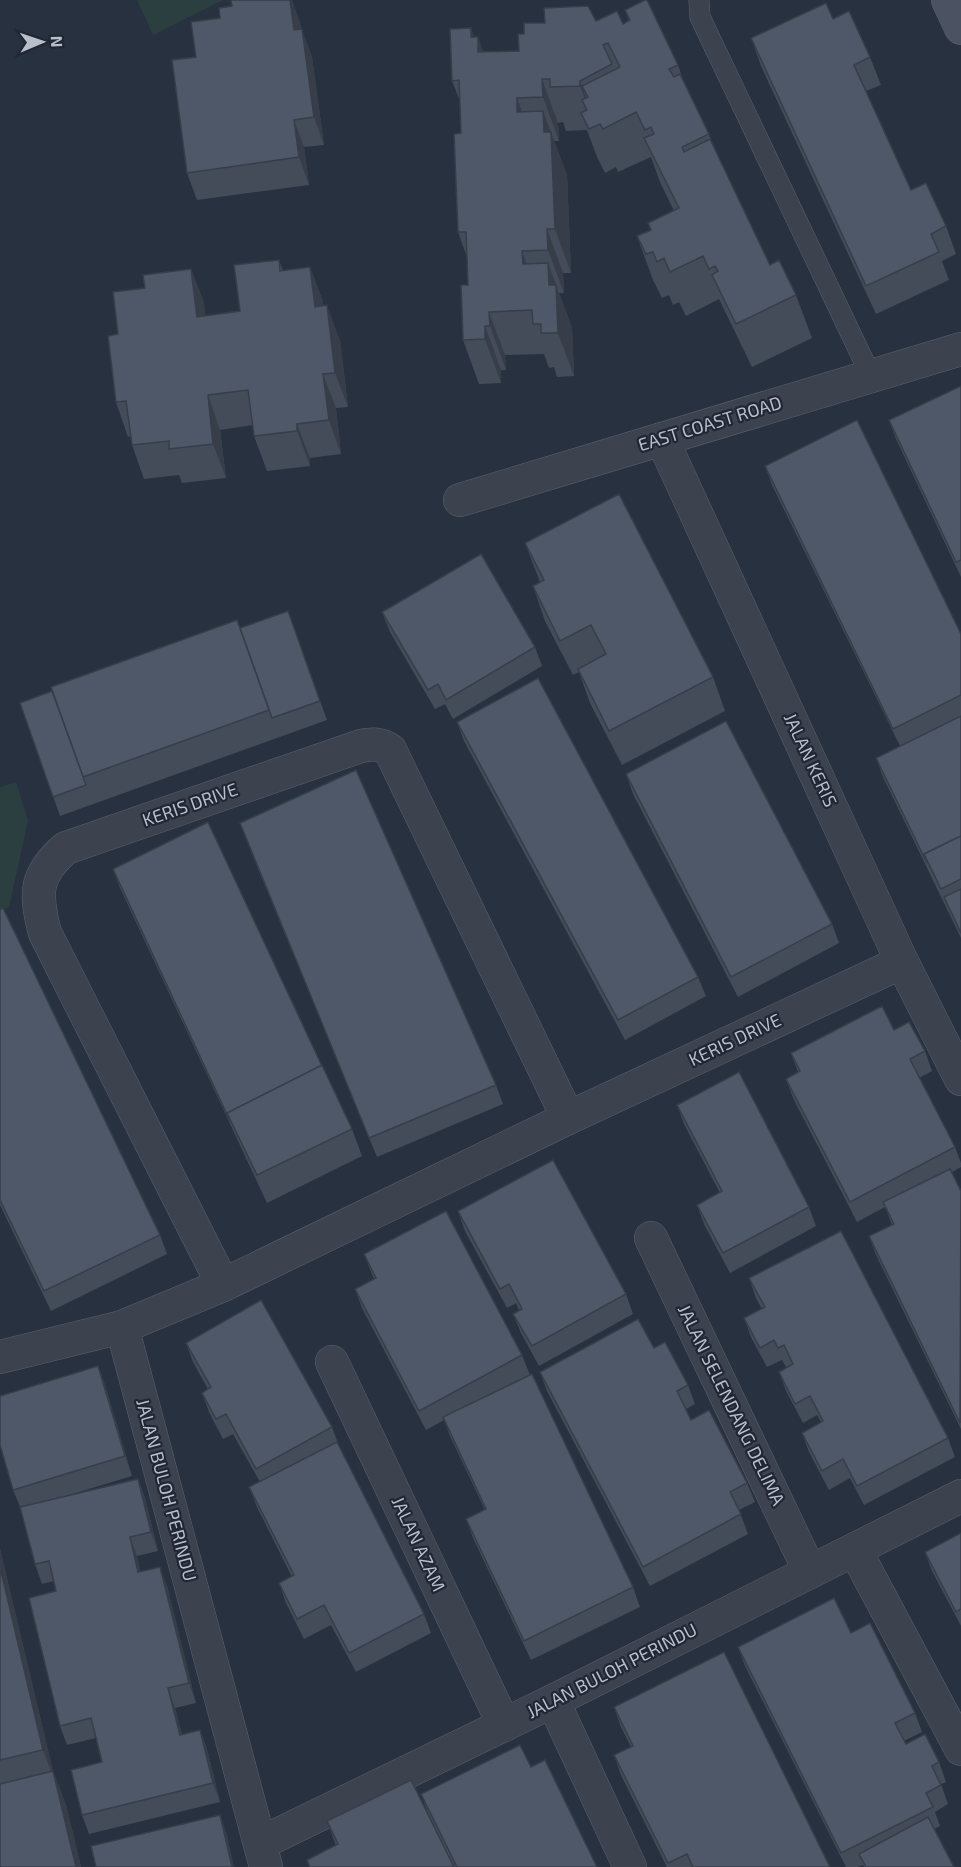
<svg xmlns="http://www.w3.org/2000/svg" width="961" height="1867" font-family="'Exo 2',sans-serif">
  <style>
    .green { fill: #2b3f41 }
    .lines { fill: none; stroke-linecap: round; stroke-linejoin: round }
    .lane-casing { stroke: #5a616d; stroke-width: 21 }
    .street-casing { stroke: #5a616d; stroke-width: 34 }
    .secondary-casing { stroke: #5a616d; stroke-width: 34 }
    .lane { stroke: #3c434f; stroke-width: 20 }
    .street { stroke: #3c434f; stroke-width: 33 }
    .secondary { stroke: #4b5262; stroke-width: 33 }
    .wall { fill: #444c59 }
    .shaded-wall { fill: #373e49 }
    .building { fill: #4f5868; stroke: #373e49; stroke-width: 1.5 }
    .labels { text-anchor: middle; stroke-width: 4.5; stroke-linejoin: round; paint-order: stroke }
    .street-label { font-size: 18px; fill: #b9bfca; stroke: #212835 }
  </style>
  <rect width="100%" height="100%" fill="#28313f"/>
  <g class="green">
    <path d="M137 0H223L153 35Z"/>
    <path d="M16 782 28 821 9 907 0 910V787Z"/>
  </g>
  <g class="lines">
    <g class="lane-casing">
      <path id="lane" d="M699 0 700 17 871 376"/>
    </g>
    <g class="street-casing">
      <g id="street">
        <path d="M662 439 902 962 961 1079"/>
        <path d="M460 500 961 349"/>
        <path d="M651 1238 810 1572"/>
        <path d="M223 1285 45 933C35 894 34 875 66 848L361 746C372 744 380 743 390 750L568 1118"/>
        <path d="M122 1327 266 1867"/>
        <path d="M0 1357 122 1327 223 1285 568 1118 902 962"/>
        <path d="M332 1362 504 1725"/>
        <path d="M855 1550 961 1749"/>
        <path d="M553 1701 630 1867"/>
        <path d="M261 1843 553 1701 961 1496"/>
      </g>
    </g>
    <g class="secondary-casing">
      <path id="secondary" d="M948 0 961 28"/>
    </g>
    <use href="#lane" class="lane"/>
    <use href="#street" class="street"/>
    <use href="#secondary" class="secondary"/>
  </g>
  <g class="wall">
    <path d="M625 10 678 65 686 88 709 134 714 148 770 265 796 295 812 338 752 367 719 299 686 316 679 302 673 305 669 295 662 298 653 280 637 236 650 230 674 211 660 182 651 157 618 172 616 167 605 173 597 157 587 130 566 131 563 122 558 123 559 141H554L567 175 571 273H563L564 293H559L572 328 574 376 557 377 554 367 549 368 544 354 505 355 506 370H501V383L479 384 463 340 468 285 467 257 458 232 461 133 460 101 452 81 474 37H478L483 52 519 51 524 34 596 21 623 24 629 21Z"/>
    <path d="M299 19 301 29 312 57 324 145 304 147 309 185 197 200 187 173 196 57Z"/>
    <path d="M833 19 870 57 881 85 866 91 911 190 946 226 956 254 942 261 949 280 876 314 761 66 751 38Z"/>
    <path d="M279 260 283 271 310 267 323 302V306L340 340 348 407 336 408 341 454 310 458V466L267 471 254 436 253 425 220 430 226 478 182 483 179 475 144 479 132 445 131 436 128 437 116 402 118 334 145 288 191 269 204 303 205 316 240 311Z"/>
    <path d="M961 386V577L896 439 889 420Z"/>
    <path d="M765 466 961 634V938L883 777 876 758 900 746 772 485Z"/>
    <path d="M525 543 713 677 725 711 622 765 590 703 579 672 573 675 545 621 533 586 540 582Z"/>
    <path d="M288 611 327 720 60 816 20 703Z"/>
    <path d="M382 612 535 647 542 666 453 719 445 704 435 709 390 632Z"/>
    <path d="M457 722 698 977 706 996 625 1040 464 741Z"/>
    <path d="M626 774 832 924 839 943 738 997 633 794Z"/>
    <path d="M240 823 496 1085 503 1104 377 1157 247 842Z"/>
    <path d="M113 869 322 1066 352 1129 362 1156 267 1203 120 888Z"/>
    <path d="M0 910 160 1235 167 1254 51 1311 0 1205Z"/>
    <path d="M894 1030 925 1051 932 1071 919 1078 955 1147 961 1163V1167L952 1172 961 1191V1429L876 1255 869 1236 892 1225 885 1207 857 1222 793 1098 786 1079 798 1072 791 1053Z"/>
    <path d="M677 1105 809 1207 816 1226 730 1273 704 1224 697 1205 720 1193 684 1124Z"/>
    <path d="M458 1211 626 1294 633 1314 539 1366 521 1333 513 1314 519 1310 516 1303 507 1308 465 1231Z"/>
    <path d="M364 1254 522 1355 530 1375 633 1587 640 1607 531 1660 473 1538 466 1519 485 1510 450 1436 444 1420 426 1430 362 1308 355 1289 374 1279Z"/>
    <path d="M749 1278 948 1438 955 1457 864 1505 850 1478 829 1490 809 1452 802 1433 821 1422 817 1415 803 1423 786 1391 779 1372 791 1364 786 1367 782 1360 767 1367 751 1337 744 1318 762 1309 756 1298Z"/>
    <path d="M186 1343 332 1427 339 1446 424 1614 431 1633 356 1672 331 1625 304 1639 286 1603 279 1583 292 1577 257 1507 249 1487 260 1482 233 1434 223 1439 209 1412 202 1393 208 1389 193 1362Z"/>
    <path d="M654 1348 688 1385 695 1404 686 1409 691 1420 747 1483 755 1502 739 1510 748 1534 650 1586 547 1391 540 1372Z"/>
    <path d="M98 1366 105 1385 132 1476 56 1499 138 1479 145 1498 158 1551 137 1556 140 1571 167 1586 196 1703 175 1708 182 1735 200 1730 207 1749 220 1802 89 1834 82 1815 102 1762 96 1738 67 1745 60 1726 56 1591 54 1581 42 1584 35 1564 21 1509 13 1490Z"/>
    <path d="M961 1533V1626L932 1571 925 1552Z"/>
    <path d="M0 1549 53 1771 66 1805 81 1867H0Z"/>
    <path d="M851 1633 915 1713 922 1732 904 1741 906 1744 939 1762 946 1782 941 1784 948 1804 935 1812 940 1826 934 1829 954 1867H864L863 1865 858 1867H846L745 1666 738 1647Z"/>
    <path d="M614 1707 830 1867H667L621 1775 614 1755 631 1747 621 1727Z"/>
    <path d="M531 1767 597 1867H454L428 1813 421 1794Z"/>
    <path d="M327 1821 454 1867H309L307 1860 336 1846Z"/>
  </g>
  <g class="shaded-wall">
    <path d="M290 0H292L299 19 304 58 294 30Z"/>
    <path d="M471 28 478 49V37L494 81 471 37Z"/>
    <path d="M302 29 312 57 324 145 314 117Z"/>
    <path d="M542 79 558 123 559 141 543 97Z"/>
    <path d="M580 81 596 124 595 126 580 86Z"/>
    <path d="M517 98 533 142 517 112Z"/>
    <path d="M543 111 567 175 571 273 555 229 544 132Z"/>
    <path d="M294 120 304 147 309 185 299 157Z"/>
    <path d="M547 229 563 273 564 293 548 250Z"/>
    <path d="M522 251 538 294 523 264Z"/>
    <path d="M548 263 572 328 574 376 558 333 549 285Z"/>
    <path d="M310 267 323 302 327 341 315 307Z"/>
    <path d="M191 269 204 303 210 351 197 317Z"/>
    <path d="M327 305 340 340 348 407 335 373Z"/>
    <path d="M489 312 505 355 506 370 490 326Z"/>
    <path d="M485 326 501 370V383L485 339Z"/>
    <path d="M323 374 336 408 341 454 329 420Z"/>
    <path d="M208 395 220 430 226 478 213 444Z"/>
    <path d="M297 424 310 458V466L297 431Z"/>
    <path d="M98 1366 105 1385 132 1476 125 1456Z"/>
    <path d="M138 1479 145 1498 158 1551 151 1532Z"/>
    <path d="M130 1537 137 1556 145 1591 138 1572Z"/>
    <path d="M0 1549 56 1784 43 1750 0 1567Z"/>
    <path d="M160 1567 167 1586 196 1703 189 1683Z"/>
    <path d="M168 1688 175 1708 187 1755 180 1735Z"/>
    <path d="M200 1730 207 1749 220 1802 213 1783Z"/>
    <path d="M53 1771 66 1805 81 1867H76Z"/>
    <path d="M220 1815 227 1834 234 1867H232Z"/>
  </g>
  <g class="building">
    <path d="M231 0H290L294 30 302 29 314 117 294 120 299 157 187 173 172 60 196 57 191 22 220 18 219 8 232 6Z"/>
    <path d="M645 0H647L678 65 669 69 674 77 680 74 709 134 682 147 684 152 710 139 770 265 779 260 796 295 736 324 712 275 718 271 715 266 709 269 703 256 670 272 664 258 657 262 653 252 646 254 637 236 651 230 648 223 679 208 644 138 654 134 651 127 645 130 636 112 603 129 600 124 589 129 581 113 587 110 582 100 588 97 582 86 620 67 608 43 603 45 612 64 580 81V86L550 87V79H542L543 97 517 98V112L543 111 544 132H551L555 229H547L548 250 522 251 523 264 548 263 549 285H556L558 333H541V324H533L532 310 489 312 490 326H485V339L463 340 461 285H468L466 232H458L454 134 461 133 459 80 452 81 450 29 471 28V37H478V52L519 51 518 34H524V23H545L544 8 588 6 596 21 617 11 623 24 630 20 625 10Z"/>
    <path d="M826 3 833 19 849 11 870 57 854 65 911 190 926 183 946 226 931 234 939 252 866 286 751 38Z"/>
    <path d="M279 260 280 271 310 267 315 307 327 305 335 373 323 374 329 420 297 424V431L254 436 248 390 208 395 213 444 169 449V441L132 445 126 401 116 402 108 336 118 334 113 292 145 288 143 275 191 269 197 317 240 311 234 265Z"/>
    <path d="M961 386V560L956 562 889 420Z"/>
    <path d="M857 420 961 634V695L893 729 765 466Z"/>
    <path d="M619 494 713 677 609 731 578 669 606 654 591 625 560 641 533 586 544 580 525 543Z"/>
    <path d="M481 554 535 647 446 700 438 684 428 690 382 612Z"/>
    <path d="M288 611 320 701 272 718 240 628Z"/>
    <path d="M237 620 269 710 83 777 51 687Z"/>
    <path d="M538 678 698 977 618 1020 457 722Z"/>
    <path d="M52 691 86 785 53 797 20 703Z"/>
    <path d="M961 716V836L924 854 927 863 876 758Z"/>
    <path d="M726 721 832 924 731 977 626 774Z"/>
    <path d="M356 770 496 1085 369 1138 240 823Z"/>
    <path d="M208 822 322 1066 227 1113 230 1121 113 869Z"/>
    <path d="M961 836V879L941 889 924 854Z"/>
    <path d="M961 889V933L944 897Z"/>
    <path d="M3 908 160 1235 44 1291 0 1200V910Z"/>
    <path d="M882 1006 894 1030 909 1022 925 1051 910 1059 955 1147 850 1202 786 1079 800 1071 791 1053Z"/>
    <path d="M322 1065 352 1129 257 1175 227 1113Z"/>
    <path d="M739 1072 809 1207 723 1253 697 1205 722 1191 677 1105Z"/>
    <path d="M553 1160 626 1294 532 1346 513 1314 522 1309 509 1284 500 1289 458 1211Z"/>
    <path d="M950 1169 961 1191 960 1423 869 1236 894 1224 883 1202Z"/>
    <path d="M446 1211 522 1355 419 1411 355 1289 376 1278 364 1254Z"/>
    <path d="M841 1231 948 1438 857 1486 843 1459 822 1471 802 1433 823 1421 810 1396 795 1404 779 1372 793 1364 784 1345 778 1348 774 1340 760 1348 744 1318 765 1307 749 1278Z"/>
    <path d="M261 1300 332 1427 256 1469 226 1414 216 1419 202 1393 211 1387 186 1343Z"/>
    <path d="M638 1319 654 1348 665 1342 688 1385 677 1391 691 1420 709 1410 747 1483 730 1492 741 1514 643 1567 540 1372Z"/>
    <path d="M98 1366 125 1456 13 1490 0 1445V1396Z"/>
    <path d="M532 1374 633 1587 524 1641 466 1519 486 1509 443 1417Z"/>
    <path d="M337 1442 424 1614 349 1653 324 1605 297 1619 279 1583 294 1575 249 1487Z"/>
    <path d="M138 1479 151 1532 130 1537 138 1572 160 1567 189 1683 168 1688 180 1735 200 1730 213 1783 82 1815 71 1770 102 1762 91 1718 60 1726 29 1598 56 1591 49 1561 35 1564 20 1507Z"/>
    <path d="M961 1533V1609L956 1612 925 1552Z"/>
    <path d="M0 1567 43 1750 0 1760Z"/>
    <path d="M834 1598 851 1633 870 1623 915 1713 895 1723 906 1744 925 1734 939 1762 932 1766 941 1785 926 1793 933 1807 841 1853 738 1647Z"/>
    <path d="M724 1652 830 1867H693L687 1854 668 1863 614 1755 633 1746 614 1707Z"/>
    <path d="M520 1745 531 1767 545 1760 597 1867H457L421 1794Z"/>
    <path d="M53 1771 76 1867H0V1784Z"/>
    <path d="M411 1780 454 1867H310L307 1860 338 1844 327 1821Z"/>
    <path d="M220 1815 232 1867H96L91 1846Z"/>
    <path d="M928 1817 954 1867H866L859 1854Z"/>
  </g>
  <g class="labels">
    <g class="street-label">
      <text transform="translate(710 424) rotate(-17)" y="6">EAST COAST ROAD</text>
      <text transform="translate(810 760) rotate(65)" y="6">JALAN KERIS</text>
      <text transform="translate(190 805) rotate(-19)" y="6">KERIS DRIVE</text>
      <text transform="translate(735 1040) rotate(-25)" y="6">KERIS DRIVE</text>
      <text transform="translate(731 1405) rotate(64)" y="6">JALAN SELENDANG DELIMA</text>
      <text transform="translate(166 1490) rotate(75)" y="6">JALAN BULOH PERINDU</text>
      <text transform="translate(418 1544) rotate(65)" y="6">JALAN AZAM</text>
      <text transform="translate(612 1671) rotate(-27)" y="6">JALAN BULOH PERINDU</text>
    </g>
  </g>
  <g transform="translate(42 42) rotate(88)" stroke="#212835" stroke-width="4.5" paint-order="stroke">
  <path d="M0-4.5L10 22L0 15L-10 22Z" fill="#b9bfca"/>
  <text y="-9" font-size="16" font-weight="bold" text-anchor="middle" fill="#b9bfca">N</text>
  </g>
</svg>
